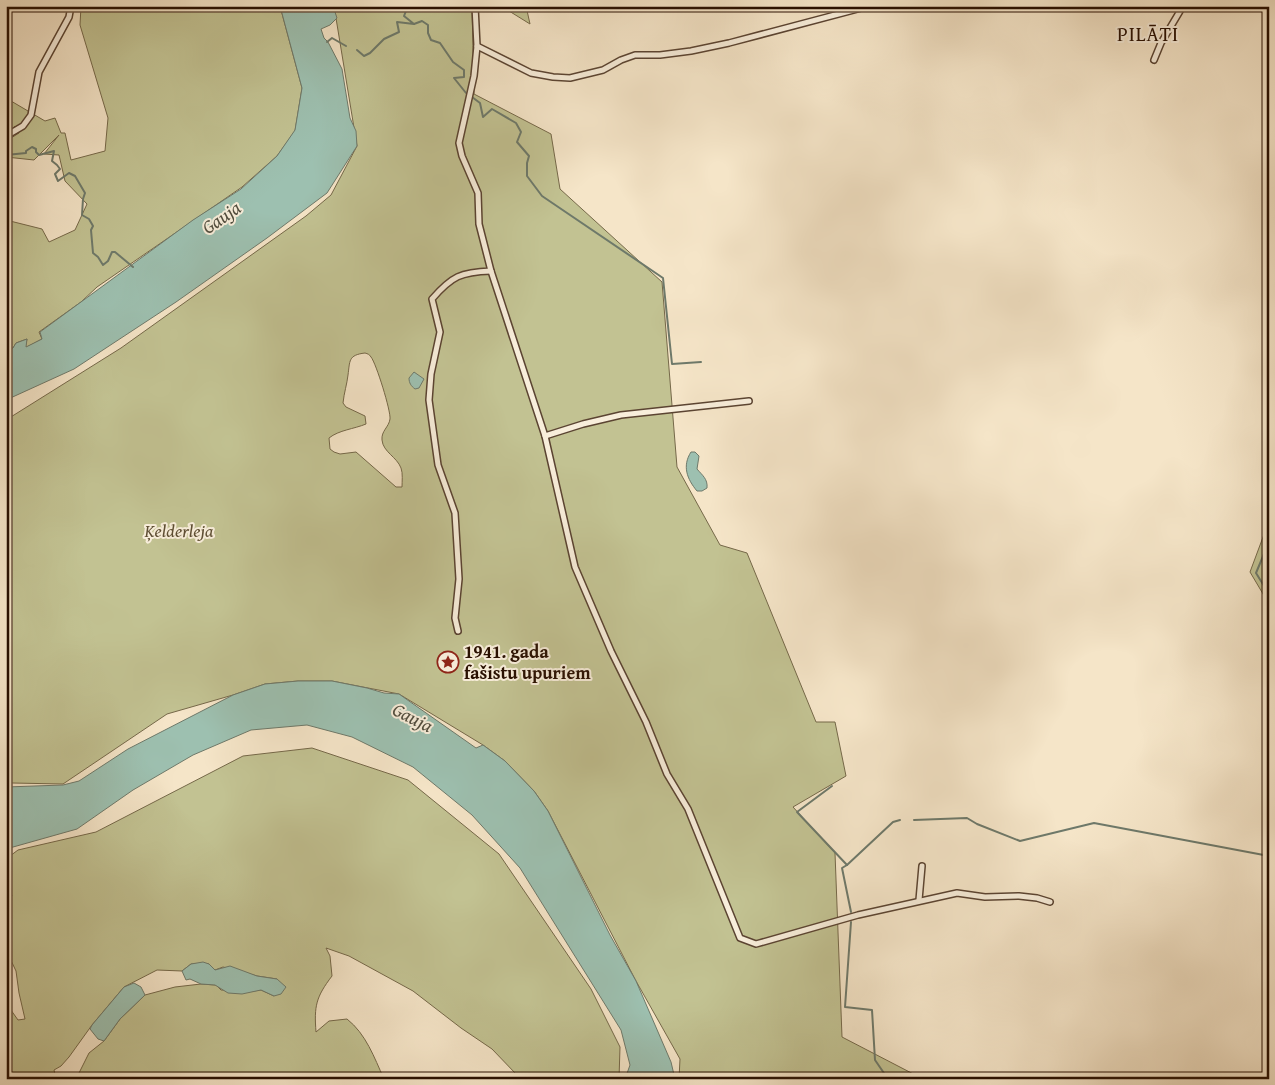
<svg xmlns="http://www.w3.org/2000/svg" width="1275" height="1085" font-family="'Gentium Book Plus',serif">
  <style>
    .green { fill: #c2c292; stroke: #756849; fill-rule: evenodd }
    .water { fill: #9dc0b0; stroke: #6e796a }
    .lines { fill: none; stroke-linecap: round; stroke-linejoin: round }
    .stream { stroke: #6e796a; stroke-width: 2 }
    .street-casing { stroke: #5b4432; stroke-width: 8 }
    .street { stroke: #f8eedb; stroke-width: 5 }
    .labels { text-anchor: middle; stroke-width: 4; stroke-linejoin: round; paint-order: stroke }
    .park-label { font-size: 18px; font-style: italic; fill: #5e4e33; stroke: #f8eedb }
    .poi-label { font-size: 18px; font-weight: bold; fill: #280f00; stroke: #f8eedb; text-anchor: start }
    .water-label { font-size: 19px; font-style: italic; fill: #514d3e; stroke: #f8eedb }
    .quarter-label { font-size: 20px; letter-spacing: 1px; fill: #280f00; stroke: #f8eedb }
  </style>
  <rect width="100%" height="100%" fill="#f5e5c8"/>
  <filter id="stains"><feTurbulence type="fractalNoise" baseFrequency=".004" numOctaves="4"/><feColorMatrix values="0 0 0 0 .2 0 0 0 0 .09 0 0 0 0 .02 0 0 0 .5 -.17"/></filter>
  <radialGradient id="worn" r=".72"><stop offset=".6" stop-color="#630" stop-opacity="0"/><stop offset="1" stop-color="#630" stop-opacity=".3"/></radialGradient>
  <g class="green">
    <path d="M81 6H280L302 88 295 131 277 156 242 187 97 287 81 302 39 332 42 339 25 348 27 339 16 343 13 348 6 351V220L42 229 49 242 75 230 87 204 65 181 59 155 44 154 59 135 34 160 6 157V137L8 140 19 133 15 126 12 130 6 121V91L11 101 45 121 55 118 61 133H65L71 160 105 151 108 118 80 25Z"/>
    <path d="M334 6H472L474 94 551 134 560 189 662 282 677 467 720 545 747 553 816 722H835L846 776 793 807 835 853 842 1037 923 1079H679L680 1059 636 981 548 811 534 791 505 761 483 745 399 694 332 681H298L265 684 233 695 167 714 63 784 12 783 6 781V420L121 348 306 216 331 195 357 146ZM365 353C368 354 369 354 371 357 376 363 391 411 390 419 389 427 381 431 382 440 383 452 397 457 401 468 403 473 402 482 402 487H396L356 452 340 454 334 452 330 449 329 438C339 430 354 429 366 424L365 416 346 407 343 403C344 393 347 384 348 375 350 361 348 355 365 353Z"/>
    <path d="M501 6H526L530 24Z"/>
    <path d="M1269 521V604L1250 572Z"/>
    <path d="M312 748 408 780 499 854 591 989 620 1047 619 1079H524L516 1074 492 1049 461 1028 413 991 349 956 326 948 330 956 332 976C316 997 314 1006 316 1032L329 1021 347 1019C366 1034 374 1057 384 1079H76L89 1053 104 1041 120 1019 145 995 175 987 201 984 216 985 221 990 253 991 261 990 274 996 277 979 257 976 223 967 215 970 209 964H191L182 971 157 970 124 987 92 1025 69 1057 61 1066 54 1070 56 1079H6V1003L18 1020 25 1019 19 993 16 971 6 950V900L12 896 6 882V859L18 850 96 832 243 756Z"/>
  </g>
  <g class="water">
    <path d="M280 6H333L337 18 330 25 321 29 324 38 328 42 342 69 350 118 356 131 357 146 327 193 267 238 176 302 74 369 6 400V351L13 348 16 343 27 339 26 347 42 339 40 332 193 220 241 189 277 156 295 130 302 88Z"/>
    <path d="M414 372 424 379 419 388 415 389C411 386 409 383 409 378Z"/>
    <path d="M691 452H695L699 456 697 469C702 475 708 479 707 488L702 491H697C687 479 682 466 691 452Z"/>
    <path d="M298 681H332L367 688 384 693 399 694 476 748 483 745 505 761 534 791 548 811 610 935 636 981 671 1062 675 1079H625L630 1065 621 1030 520 868 472 815 413 767 352 737 307 725 251 730 193 755 133 790 77 829 6 849V787L63 785 79 781 128 749 233 695 265 684Z"/>
    <path d="M203 962 209 964 215 970 230 966 257 976 277 979 286 987 281 994 274 996 261 990 242 994 228 993 215 985 201 984 190 979 186 980 182 971 191 964Z"/>
    <path d="M134 983 141 987 145 995 120 1019 104 1041 98 1039 90 1029 92 1025 124 987Z"/>
  </g>
  <g class="lines">
    <g class="stream">
      <path d="M414 24 422 21 428 25V33L431 40 440 43 453 62 464 70V77L454 78 466 93"/>
      <path d="M327 42 332 38 346 46"/>
      <path d="M357 50 364 56 370 53 384 39 399 32 397 22 414 24 404 16 408 6"/>
      <path d="M472 97 480 103 483 117 492 109 516 123 521 132 517 142 529 156 527 163V176L542 196 663 278 672 364 701 362"/>
      <path d="M6 155 26 153V151L32 147 36 149V152L39 155 54 151 52 161 57 165 60 169 55 174 58 181 69 173 75 176 85 193 83 199 82 215 89 219 93 226 91 230 93 253 98 257 103 265 108 261 112 252H115L133 267"/>
      <path d="M1269 542 1256 573 1269 594"/>
      <path d="M832 786 797 812 847 865 893 822 900 820"/>
      <path d="M914 820 967 818 977 824 1020 841 1094 823 1269 856"/>
      <path d="M847 865 842 868 851 912"/>
      <path d="M851 922 845 1007 872 1010 875 1060 888 1079"/>
    </g>
    <g class="street-casing">
      <g id="street">
        <path d="M477 46 531 73 553 77 570 78 603 70 621 60 635 55H660L691 51 729 43 869 6"/>
        <path d="M1154 60 1161 43 1183 6"/>
        <path d="M6 136 23 126 31 115 39 72 69 17 71 6"/>
        <path d="M491 271 545 436 575 567 611 651 646 722 667 774 688 809 740 938 756 944 858 915 957 893 985 897 1019 896 1037 898 1050 902"/>
        <path d="M545 436 583 424 621 415 749 401"/>
        <path d="M458 631 455 618 459 579 455 513 438 465 429 400 431 374 440 332 432 299C452 276 461 272 491 271L479 224 478 193 462 156 459 143 474 76 477 46 475 6"/>
        <path d="M919 900 922 866"/>
      </g>
    </g>
    <use href="#street" class="street"/>
  </g>
  <defs>
    <g id="sight-ring" transform="scale(1.125)"><circle r="9.5" fill="#f8eedb" stroke="#8f2418" stroke-width="1.5"/><path d="M0-6L1.8-2.2L6-1.7L2.9 1.2L3.7 5.4L0 3.3L-3.7 5.4L-2.9 1.2L-6-1.7L-1.8-2.2Z" fill="#8f2418"/></g>
  </defs>
  <g fill-rule="evenodd">
    <use href="#sight-ring" x="448" y="662"/>
  </g>
  <g class="labels">
    <g class="park-label">
      <text x="179" y="537">Ķelderleja</text>
    </g>
    <g class="poi-label">
      <text x="464" y="658">1941. gada<tspan x="464" dy="21">fašistu upuriem</tspan></text>
    </g>
    <g class="water-label">
      <text transform="translate(221 217) rotate(-35)" y="7">Gauja</text>
      <text transform="translate(413 717) rotate(27)" y="7">Gauja</text>
    </g>
    <g class="quarter-label">
      <text x="1148" y="41">PILĀTI</text>
    </g>
  </g>
  <rect width="1275" height="1085" fill="none" stroke="#f5e5c8" stroke-width="25"/>
  <rect x="8" y="8" width="1260" height="1070" fill="none" stroke="#280f00" stroke-width="2.5"/>
  <rect x="12" y="12" width="1250" height="1060" fill="none" stroke="#280f00"/>
  <rect width="100%" height="100%" filter="url(#stains)"/>
  <rect width="100%" height="100%" fill="url(#worn)"/>
</svg>
